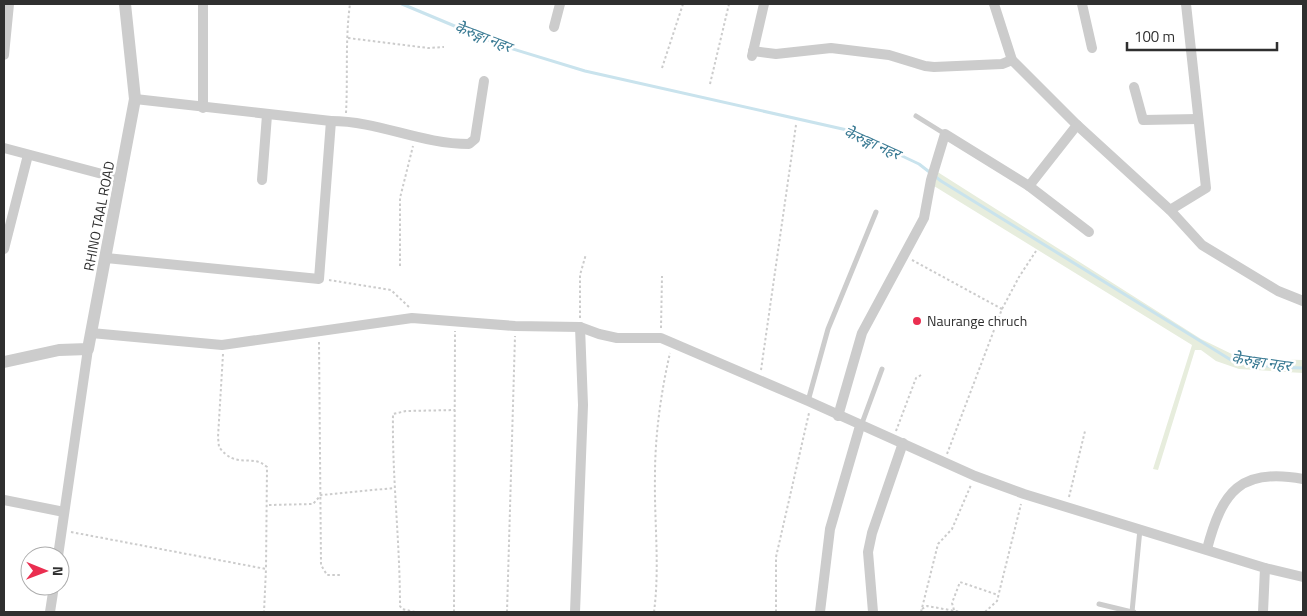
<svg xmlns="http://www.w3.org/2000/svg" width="1307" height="616" font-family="'Titillium Web','Noto Sans Devanagari',sans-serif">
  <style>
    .green { fill: #e7eddd }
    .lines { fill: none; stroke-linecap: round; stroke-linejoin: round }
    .stream { stroke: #c9e3ed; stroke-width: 3 }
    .path { stroke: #ccc; stroke-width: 2; stroke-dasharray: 2.5 2.5; stroke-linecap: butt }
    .service { stroke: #ccc; stroke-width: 5 }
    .minor { stroke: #ccc; stroke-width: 10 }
    .tertiary { stroke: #ccc; stroke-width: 12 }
    .poi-dot { fill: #ea2e50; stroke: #fff; stroke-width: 2 }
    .labels { text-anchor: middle; stroke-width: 5; stroke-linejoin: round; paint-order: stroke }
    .street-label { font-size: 14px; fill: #2f2f2f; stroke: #fff }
    .poi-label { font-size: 14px; fill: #2f2f2f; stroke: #fff; text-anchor: start }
    .water-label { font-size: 15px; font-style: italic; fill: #3b7b94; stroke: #fff }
  </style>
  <rect width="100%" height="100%" fill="#fff"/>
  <path class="green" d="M936 171 1201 339 1240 358 1303 360V373L1239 369 1216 361 1201 350H1195L1158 470 1153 469 1192 345 934 186Z"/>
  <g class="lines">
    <path class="stream" d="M402 4 500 45 585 71 847 130 919 164 941 181 1231 360 1274 367 1303 368"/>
    <g class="path">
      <path d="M348 38 428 48 444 47"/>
      <path d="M662 68 683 4"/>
      <path d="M710 84 729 4"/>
      <path d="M346 113C348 77 345 40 350 4"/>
      <path d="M912 260 1002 309 947 454"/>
      <path d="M400 266V198L413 146"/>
      <path d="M329 280 391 290 410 308"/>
      <path d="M1002 309 1019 277 1036 251"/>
      <path d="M580 318V275L586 254"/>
      <path d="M661 328 662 276"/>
      <path d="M319 342 321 565 327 575H341"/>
      <path d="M223 354 218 437 219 447C236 470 252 453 267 467L266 569"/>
      <path d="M761 370 796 125"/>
      <path d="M896 431 916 378 921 375"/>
      <path d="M1069 497 1085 431"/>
      <path d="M269 505 313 504 321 495 394 488"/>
      <path d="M71 532 266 569 264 612"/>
      <path d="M922 609 927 606 961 612"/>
      <path d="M954 610 952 603 960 582 998 595"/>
      <path d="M415 612 402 609 400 606C400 541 392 478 393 414L406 411 455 410"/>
      <path d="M454 612 455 331"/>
      <path d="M507 612 515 336"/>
      <path d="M654 612C660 566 654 521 655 475 655 435 661 392 670 353"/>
      <path d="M776 612V557L809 413"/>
      <path d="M921 612 938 544 952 529 971 485"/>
      <path d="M985 612 997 601 1021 504"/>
    </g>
    <g class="service">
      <path d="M916 116 945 134"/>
      <path d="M808 401 828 329 876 212"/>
      <path d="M861 426 882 369"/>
      <path d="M1099 604 1132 612"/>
      <path d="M1134 612H1132L1140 529"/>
    </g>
    <g class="minor">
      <path d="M203 4V108"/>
      <path d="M994 4 1012 60 1077 125 1170 210 1202 245 1278 291 1303 301"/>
      <path d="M1082 4 1092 48"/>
      <path d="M554 27 560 4"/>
      <path d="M753 51 776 54 831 48 889 55 925 66 934 67 1002 64 1012 60"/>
      <path d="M4 55 9 4"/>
      <path d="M752 56 764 4"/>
      <path d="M1134 87 1143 120 1198 119"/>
      <path d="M331 121C379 121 420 144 469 144L475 139 484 81"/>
      <path d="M4 148 121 179"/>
      <path d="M262 180 267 115"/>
      <path d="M1029 186 1089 232"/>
      <path d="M1170 210 1206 188 1186 4"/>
      <path d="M4 249 28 155"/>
      <path d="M106 258 319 279 331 121 135 99"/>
      <path d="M91 333 222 345 412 318 515 326 580 327 599 334 617 338H661L808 401 975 476 1024 494 1265 568 1263 612"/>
      <path d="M838 416 862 333 924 218 931 180 945 134 1029 186 1077 125"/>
      <path d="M4 500 64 512"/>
      <path d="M1207 549C1222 492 1240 467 1303 479"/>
      <path d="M58 556 88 349"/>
      <path d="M1265 568 1303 577"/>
      <path d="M50 612 54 586"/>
      <path d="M575 612 583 405 580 327"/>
      <path d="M820 612 830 529 860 426"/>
      <path d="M873 612 868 552 872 533 903 443"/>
    </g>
    <path class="tertiary" d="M4 362 59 350 88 349 135 99 125 4"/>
  </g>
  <circle class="poi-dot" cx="917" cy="321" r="5"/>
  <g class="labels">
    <g class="street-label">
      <text transform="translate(99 216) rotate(-79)" y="5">RHINO TAAL ROAD</text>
    </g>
    <g class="poi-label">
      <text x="927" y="326">Naurange chruch</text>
    </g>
    <g class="water-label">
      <text transform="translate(483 37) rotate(21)" y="5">केेरुङ्गा नहर</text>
      <text transform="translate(872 143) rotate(24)" y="5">केेरुङ्गा नहर</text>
      <text transform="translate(1261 362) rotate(8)" y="5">केेरुङ्गा नहर</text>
    </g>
  </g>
  <rect width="1307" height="616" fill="none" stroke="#2f2f2f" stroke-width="10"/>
  <g transform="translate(45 571) rotate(91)"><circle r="24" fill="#ffffff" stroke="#acacac"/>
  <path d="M0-4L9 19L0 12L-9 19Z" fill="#ea2e50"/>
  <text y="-8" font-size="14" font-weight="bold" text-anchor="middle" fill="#2f2f2f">N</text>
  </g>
  <path d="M1127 42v8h150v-8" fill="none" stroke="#2f2f2f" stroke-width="2.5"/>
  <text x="1134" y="42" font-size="15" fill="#2f2f2f" stroke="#ffffff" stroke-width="4" paint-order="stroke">100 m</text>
</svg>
